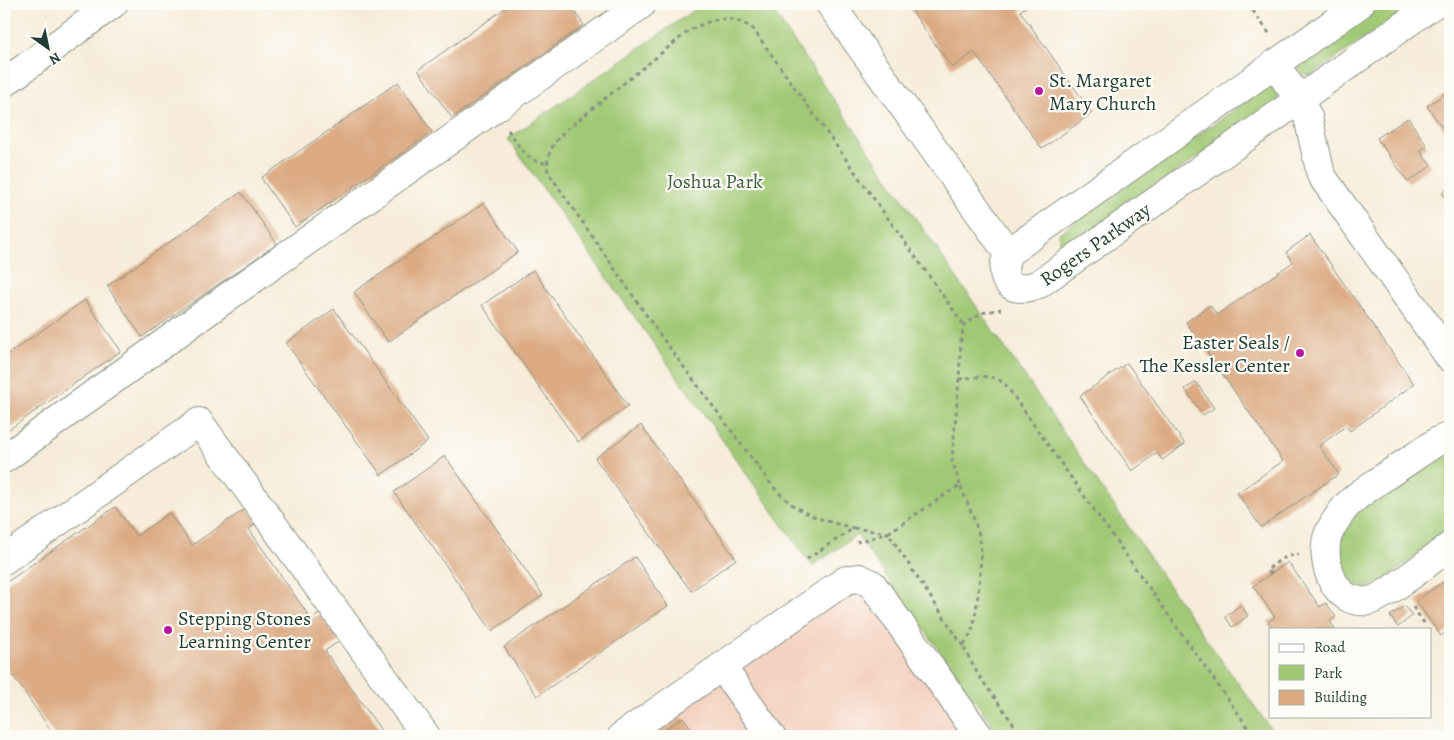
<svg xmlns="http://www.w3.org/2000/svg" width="1454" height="740" font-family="Alegreya,serif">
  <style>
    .built { fill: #f5d3c2 }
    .green { fill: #a1c975; stroke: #608354 }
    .building { fill: #dcab84 }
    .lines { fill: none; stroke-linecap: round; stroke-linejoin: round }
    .minor-casing { stroke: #8b9486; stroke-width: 30 }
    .path { stroke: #8b9486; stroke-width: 3; stroke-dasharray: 4 4; stroke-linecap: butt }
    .minor { stroke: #fff; stroke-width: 28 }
    .poi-dot { fill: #b5179e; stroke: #fdfcf7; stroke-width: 2 }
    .labels { text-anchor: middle; stroke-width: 4.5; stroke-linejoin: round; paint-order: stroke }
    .poi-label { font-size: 20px; fill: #1f3d34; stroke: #fdfcf7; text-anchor: start }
    .park-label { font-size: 20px; fill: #406044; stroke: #fdfcf7 }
    .street-label { font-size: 20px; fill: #1f3d34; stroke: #fdfcf7 }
  </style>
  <rect width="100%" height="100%" fill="#fdfcf7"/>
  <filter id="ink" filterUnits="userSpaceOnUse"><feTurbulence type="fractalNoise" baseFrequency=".02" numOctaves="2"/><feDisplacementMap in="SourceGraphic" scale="10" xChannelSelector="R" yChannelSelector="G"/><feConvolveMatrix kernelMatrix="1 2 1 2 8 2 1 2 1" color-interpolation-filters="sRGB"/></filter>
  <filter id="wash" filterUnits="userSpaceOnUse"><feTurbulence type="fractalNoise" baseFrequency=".0096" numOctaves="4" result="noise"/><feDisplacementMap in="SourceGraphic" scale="20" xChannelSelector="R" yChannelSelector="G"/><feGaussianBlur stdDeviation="1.12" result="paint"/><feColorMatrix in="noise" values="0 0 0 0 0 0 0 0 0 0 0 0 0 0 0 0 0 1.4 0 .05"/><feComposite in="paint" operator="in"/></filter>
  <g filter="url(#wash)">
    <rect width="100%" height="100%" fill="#f7ecd9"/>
    <path class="built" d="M877 574 992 736H644Z"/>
    <g class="green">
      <path d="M703 4H768L1194 622 1276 736H1000L857 535 812 566 508 139Z"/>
      <path d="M1379 4H1414L1312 75 1301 74 1298 70 1300 59Z"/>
      <path d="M1268 86C1276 87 1278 92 1277 101L1073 245 1066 246 1060 243 1058 234Z"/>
      <path d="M1450 450V531L1380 583 1366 588 1352 584 1343 573 1339 559V544L1346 528 1359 510 1431 460Z"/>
    </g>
    <g id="blocks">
      <g class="building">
        <path d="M511 4H569L584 25 452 118 418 70Z"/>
        <path d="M907 4H1030L1020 11 1092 113 1042 149 974 52 952 68Z"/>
        <path d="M398 82 432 132 295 227 261 178Z"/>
        <path d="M1450 90V139L1427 106Z"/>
        <path d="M1408 118 1427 146 1420 151 1431 166 1408 182 1377 138Z"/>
        <path d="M1450 187V205L1442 193Z"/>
        <path d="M241 192 277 244 142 337 107 286Z"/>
        <path d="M484 203 518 252 388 342 354 292Z"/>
        <path d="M1310 235 1414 384 1350 431 1346 426 1319 446 1339 474 1261 527 1237 493 1283 461 1186 322 1210 305 1217 315 1293 262 1286 252Z"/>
        <path d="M533 270 628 406 578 442 482 305Z"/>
        <path d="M85 300 121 351 4 433V357Z"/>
        <path d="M334 309 428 441 381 475 286 343Z"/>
        <path d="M1127 363 1185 444 1162 460 1157 453 1132 471 1080 396Z"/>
        <path d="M1196 382 1214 408 1203 415 1185 389Z"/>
        <path d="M641 425 736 559 691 591 595 458Z"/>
        <path d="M445 456 543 595 492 631 394 492Z"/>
        <path d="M115 507 136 536 169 513 192 545 248 507 258 522 249 529 311 619 320 614 339 641 325 651 385 736H55L4 663V584Z"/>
        <path d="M635 557 668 606 537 696 504 647Z"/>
        <path d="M1288 562 1320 607 1326 603 1336 617 1330 621 1335 629H1273L1268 622 1275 617 1253 586Z"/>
        <path d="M1450 577V629L1441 636 1416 601Z"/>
        <path d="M1241 605 1248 616 1232 627 1225 616Z"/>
        <path d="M1405 606 1412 616 1398 627 1390 616Z"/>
        <path d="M683 717 697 736H655Z"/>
      </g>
    </g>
  </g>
  <g filter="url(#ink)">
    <use href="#blocks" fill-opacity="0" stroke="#8b9486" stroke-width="1"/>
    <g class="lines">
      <g class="minor-casing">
        <g id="minor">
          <path d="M830 4 1008 253"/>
          <path d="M1360 4 1008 253C997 282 1011 295 1039 284L1434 4"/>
          <path d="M1274 64 1299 99 1308 117 1321 175 1450 358"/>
          <path d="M4 83 113 4"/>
          <path d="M1450 436 1438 441C1421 452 1404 464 1387 475 1369 488 1350 498 1338 517 1334 523 1329 531 1327 538 1321 564 1334 605 1368 601 1382 600 1435 557 1450 546"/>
          <path d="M4 459 229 296 642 4"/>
          <path d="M4 560 199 422 426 736"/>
          <path d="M722 667 771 736"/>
          <path d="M622 736 846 580 859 578 872 584 979 736"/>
        </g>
      </g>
      <g class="path">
        <path d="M1248 4 1271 36"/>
        <path d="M508 130C519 145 526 163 547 163"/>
        <path d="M959 379C975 377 992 373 1005 384L1254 736"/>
        <path d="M960 485 952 460 959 379 961 340 964 325 982 313 1001 309"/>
        <path d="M854 528C832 523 805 516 788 501 782 496 776 490 771 484L660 335 548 172C545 155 554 141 566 130L690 30C714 18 730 13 753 29L964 325"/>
        <path d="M807 559 854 528 888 533 857 542"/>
        <path d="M1271 574 1267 570C1277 562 1286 554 1299 555"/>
        <path d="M1413 607 1423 622 1428 618"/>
        <path d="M963 646 888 533 960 485C967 503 976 521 980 540 983 555 977 618 971 633 969 637 965 642 963 646L977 673 1022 736"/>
      </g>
      <use href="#minor" class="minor"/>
    </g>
  </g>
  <g class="poi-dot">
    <circle cx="1039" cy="91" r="5"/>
    <circle cx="1300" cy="353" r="5"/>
    <circle cx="168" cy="630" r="5"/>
  </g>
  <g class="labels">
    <g class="poi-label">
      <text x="1049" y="87">St. Margaret<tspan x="1049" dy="23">Mary Church</tspan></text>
      <text x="1290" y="349" text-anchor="end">Easter Seals /<tspan x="1290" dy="23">The Kessler Center</tspan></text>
      <text x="178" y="625">Stepping Stones<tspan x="178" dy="23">Learning Center</tspan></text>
    </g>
    <g class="park-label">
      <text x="715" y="188">Joshua Park</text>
    </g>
    <g class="street-label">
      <text transform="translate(1095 244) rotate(-35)" y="7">Rogers Parkway</text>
    </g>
  </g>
  <rect width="1454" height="740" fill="none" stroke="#fdfcf7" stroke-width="20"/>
  <rect x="1269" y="628" width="162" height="90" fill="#fdfcf7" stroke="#a4b0a9"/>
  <rect x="1279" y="644" width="25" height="8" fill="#ffffff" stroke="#a4b0a9"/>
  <text x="1314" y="652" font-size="15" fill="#1f3d34">Road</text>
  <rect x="1279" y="665" width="25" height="15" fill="#a1c975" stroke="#a4b0a9"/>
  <text x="1314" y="678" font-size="15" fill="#1f3d34">Park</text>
  <rect x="1279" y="690" width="25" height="15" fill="#dcab84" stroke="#a4b0a9"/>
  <text x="1314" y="702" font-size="15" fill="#1f3d34">Building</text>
  <g transform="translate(48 48) rotate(147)" stroke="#fdfcf7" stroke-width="4" paint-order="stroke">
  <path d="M0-4L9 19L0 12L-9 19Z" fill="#1f3d34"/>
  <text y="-8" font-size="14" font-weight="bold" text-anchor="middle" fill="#1f3d34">N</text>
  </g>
</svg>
